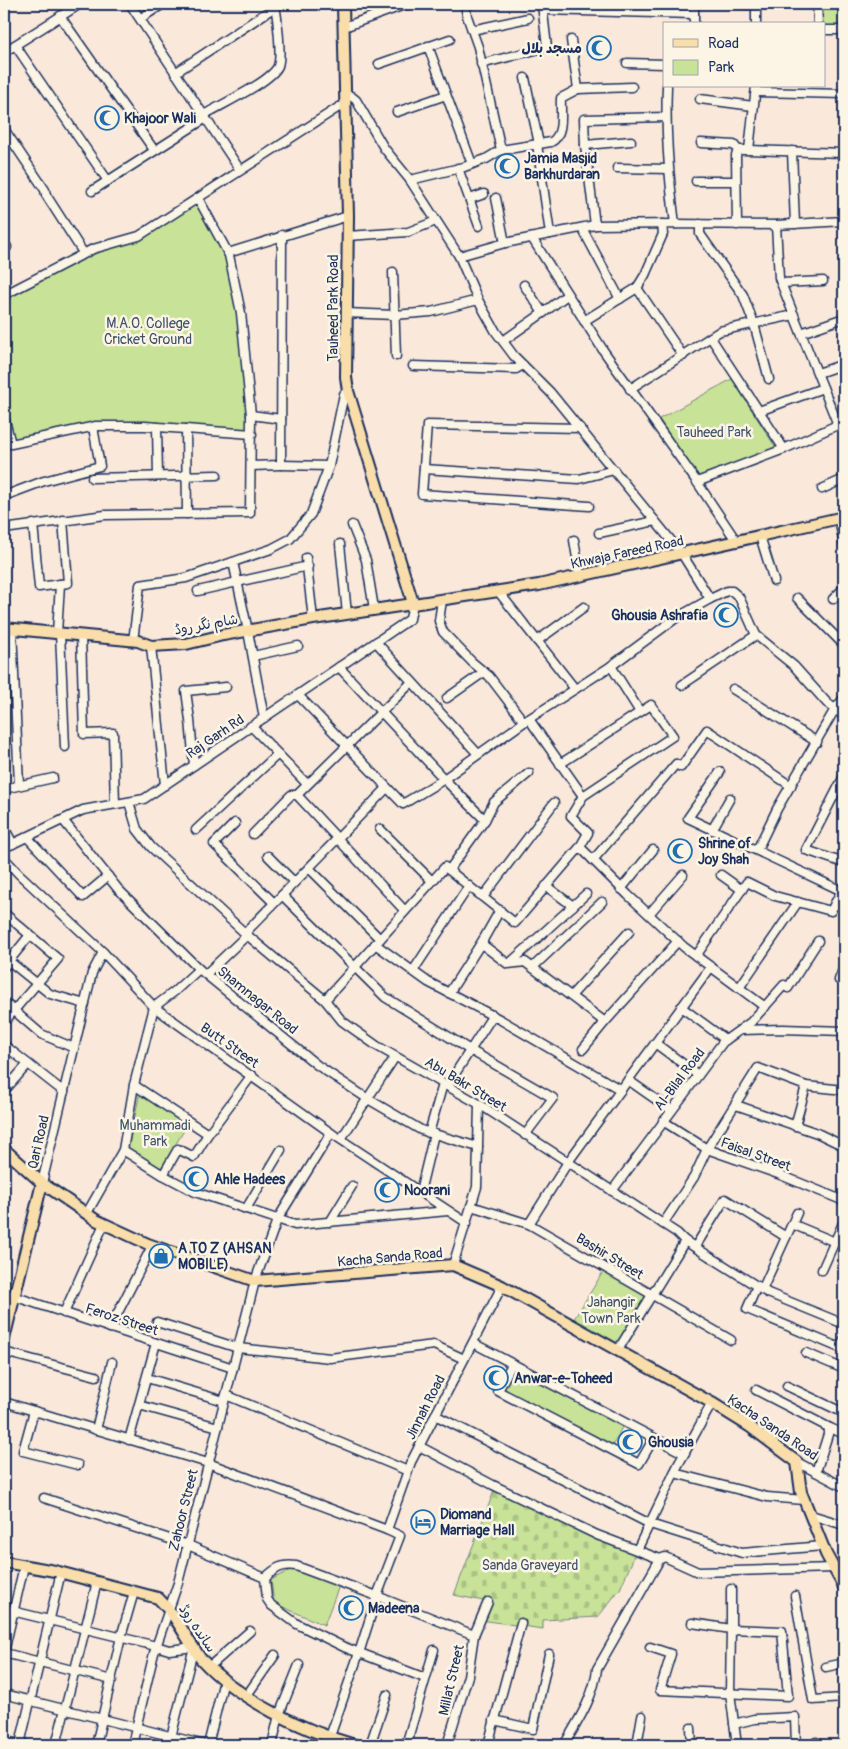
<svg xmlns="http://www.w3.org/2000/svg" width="848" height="1749" font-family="Pangolin,'Playpen Sans Arabic',sans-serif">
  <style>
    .cemetery { fill: url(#cemetery-stones); stroke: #72887b }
    .green { fill: #c8e298; stroke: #72887b }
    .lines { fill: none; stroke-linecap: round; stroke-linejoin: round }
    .minor-casing { stroke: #1b2f5e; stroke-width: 11 }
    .major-casing { stroke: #1b2f5e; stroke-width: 14 }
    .minor { stroke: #fcf5e5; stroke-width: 8 }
    .major { stroke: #f9deab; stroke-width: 10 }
    .labels { text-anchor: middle; stroke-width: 5; stroke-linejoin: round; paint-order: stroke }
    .poi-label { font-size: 14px; font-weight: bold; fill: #1b2f5e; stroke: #fcf5e5; text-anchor: start }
    .street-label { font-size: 14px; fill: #1b2f5e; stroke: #fcf5e5 }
    .park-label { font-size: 14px; fill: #3e536a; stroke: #fcf5e5 }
  </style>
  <defs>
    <pattern id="cemetery-stones" width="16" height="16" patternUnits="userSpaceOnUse" patternTransform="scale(1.25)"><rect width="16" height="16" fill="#c8e298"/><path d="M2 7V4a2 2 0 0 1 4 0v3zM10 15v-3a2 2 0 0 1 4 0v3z" fill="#abc285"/></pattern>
  </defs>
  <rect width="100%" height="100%" fill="#fae8da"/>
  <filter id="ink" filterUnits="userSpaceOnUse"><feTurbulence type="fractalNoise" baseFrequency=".02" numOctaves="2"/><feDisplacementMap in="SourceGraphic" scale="10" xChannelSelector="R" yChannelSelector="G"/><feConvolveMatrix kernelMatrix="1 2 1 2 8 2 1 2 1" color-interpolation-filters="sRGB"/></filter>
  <g filter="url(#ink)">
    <path class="cemetery" d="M496 1486 637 1550 620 1589 598 1617 543 1620V1629L481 1620 488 1602 454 1595Z"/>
    <g class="green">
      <path d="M820 4H844V26H824V24H821Z"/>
      <path d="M198 198 228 253 241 313 252 434 93 427 11 444 4 410V295L93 249 139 236Z"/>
      <path d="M732 379 776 448 699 478 659 419Z"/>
      <path d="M140 1092 188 1124 161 1168 128 1149Z"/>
      <path d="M606 1267 651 1295 618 1350 571 1324Z"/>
      <path d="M512 1364 624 1423 611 1449 498 1391Z"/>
      <path d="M292 1569 339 1586 324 1625 274 1603 271 1580Z"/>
    </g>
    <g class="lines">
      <g class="minor-casing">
        <g id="minor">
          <path d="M130 4 240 170"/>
          <path d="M465 4 467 16 478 47 501 150"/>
          <path d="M742 4 756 5"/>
          <path d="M817 4 818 24"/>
          <path d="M543 10 694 14"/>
          <path d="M60 16 154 150"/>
          <path d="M141 18 163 4"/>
          <path d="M694 24V4"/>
          <path d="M756 24V4"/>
          <path d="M344 27 407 4"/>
          <path d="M472 30 528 18"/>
          <path d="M824 30H844"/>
          <path d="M571 40 578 89"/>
          <path d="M15 45 108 181"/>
          <path d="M428 46 472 164"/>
          <path d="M4 52 80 4"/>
          <path d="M627 63 664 64"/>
          <path d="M379 64 450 39"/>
          <path d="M481 64 547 47 542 4"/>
          <path d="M175 73 278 5"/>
          <path d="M525 78 539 144"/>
          <path d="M667 86C665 133 669 178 675 224"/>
          <path d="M756 92 844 94"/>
          <path d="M700 99 753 106"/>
          <path d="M397 112 446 95"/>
          <path d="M204 115C220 105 271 82 278 66 282 55 277 16 275 4"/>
          <path d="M4 129 45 190 46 195 84 254"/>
          <path d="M701 143 734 145 738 150H749L756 86"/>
          <path d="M537 144 550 234"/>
          <path d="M585 145 631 141"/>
          <path d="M749 150 844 153"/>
          <path d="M792 151 795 224"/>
          <path d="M458 168 479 226"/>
          <path d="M617 168 668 169"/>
          <path d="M410 180 464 167 486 159 501 150 551 142C565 135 560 111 561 98L578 89 632 87"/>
          <path d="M696 181H736"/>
          <path d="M92 191 206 118"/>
          <path d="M496 198 505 243"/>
          <path d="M470 199 484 194"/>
          <path d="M700 224V234L743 295 754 324 769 379"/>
          <path d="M595 225 585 145 584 119 666 117"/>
          <path d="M737 225 736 155 738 150"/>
          <path d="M776 225 779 278 838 425"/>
          <path d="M582 228 620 299"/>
          <path d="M347 236 408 232 436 221"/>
          <path d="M532 238 603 350 697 482 737 542"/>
          <path d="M4 242 7 247 4 249"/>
          <path d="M228 253 348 216"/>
          <path d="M459 256 505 243 595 225 675 224 776 225 844 221"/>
          <path d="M393 272 396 356"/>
          <path d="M782 283 823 281"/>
          <path d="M524 285 543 313 567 295"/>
          <path d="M637 288 683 356"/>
          <path d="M4 295 93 249 139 236 339 107 346 106"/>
          <path d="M346 313 394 315 431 312 478 300"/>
          <path d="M584 321 637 288 645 275 663 234 662 224"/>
          <path d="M801 333 844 318"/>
          <path d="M711 338 784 449"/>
          <path d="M503 341 543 313"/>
          <path d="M413 366 516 369 523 365"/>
          <path d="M818 373 844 364"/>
          <path d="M630 389 720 331 794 315"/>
          <path d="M759 411 823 388"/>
          <path d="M251 415 281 419"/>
          <path d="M4 416 11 444 96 426H145L252 434"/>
          <path d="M157 427 158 476"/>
          <path d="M580 428 427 425 422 494 589 506"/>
          <path d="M186 429 187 514"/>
          <path d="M281 465 329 466"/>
          <path d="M251 466 281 465 282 235"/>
          <path d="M424 469 579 479 614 470"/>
          <path d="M92 478 217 475"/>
          <path d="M697 482 784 449 844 422"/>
          <path d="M822 489 844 479"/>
          <path d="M4 496 44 481 100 466 93 427"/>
          <path d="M839 519 844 545"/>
          <path d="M33 524 39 587 68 583 63 520"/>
          <path d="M352 525 366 560 374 609"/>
          <path d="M4 529 105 515 250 513 251 415 241 313 229 255 198 198"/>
          <path d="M599 533 655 521"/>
          <path d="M760 536 774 581"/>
          <path d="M574 540 580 576"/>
          <path d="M340 544 347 614"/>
          <path d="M306 558 313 619"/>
          <path d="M233 562 248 631 264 718"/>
          <path d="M198 591 308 566"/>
          <path d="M498 591 575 689"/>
          <path d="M797 598 844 645"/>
          <path d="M710 599 727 591H732L739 597 756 635 794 666 827 703 844 716"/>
          <path d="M833 599 844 588"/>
          <path d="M442 600 439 621 443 632 472 662 489 676 524 722"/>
          <path d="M12 628 19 785"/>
          <path d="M57 633 60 584"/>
          <path d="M60 633 65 747"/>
          <path d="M81 635 84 734 113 733 115 804"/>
          <path d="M133 641 140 585 186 578 271 549 290 539 311 514 329 466 344 394 348 391"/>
          <path d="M537 641 584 607"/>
          <path d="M376 642 478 754"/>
          <path d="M151 646 165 785"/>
          <path d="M253 656 298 646"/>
          <path d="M611 666 640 712"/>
          <path d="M339 667 444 779 485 820"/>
          <path d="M682 685 756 635"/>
          <path d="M733 689 817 742"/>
          <path d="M298 695 403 804 441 781 524 722 611 666 676 618 710 599 682 554 550 392 514 356 496 332 478 300 459 256 410 180 384 148 356 100 351 96 346 97"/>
          <path d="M447 698 484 672"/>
          <path d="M529 719 583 796 673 736 651 705 560 764"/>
          <path d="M251 726 307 784"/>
          <path d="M194 765 190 720 186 691 226 687"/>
          <path d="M720 772 688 818 842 891"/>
          <path d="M844 776 806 850 844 863"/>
          <path d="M4 789 53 778"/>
          <path d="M297 795 405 911"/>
          <path d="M129 802 137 829 151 847 247 935 325 1000 342 1021 377 1046 479 1104 677 1233 685 1241 768 1293 844 1324"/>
          <path d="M63 820 118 889 199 969 317 1065 368 1099 421 1130 478 1147"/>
          <path d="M235 823 214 844 274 903"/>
          <path d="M4 827 13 844"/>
          <path d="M380 829 432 881"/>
          <path d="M196 830 278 754"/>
          <path d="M712 830 730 798"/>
          <path d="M253 834 291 795H297L412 682"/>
          <path d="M27 837 83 897 108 876"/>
          <path d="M580 847 628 895 684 947 765 1007"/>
          <path d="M4 848 83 810 144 799 410 619 413 603"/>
          <path d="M757 850 777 809 835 709 844 698"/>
          <path d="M268 856 294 882"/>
          <path d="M4 858 19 874 103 952 154 1007 331 1133 467 1223"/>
          <path d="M593 860 676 764 681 767 707 730 791 786"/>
          <path d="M309 868 380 939"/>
          <path d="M449 870 485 820 494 802 529 773"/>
          <path d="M721 875 742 890"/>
          <path d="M546 886 573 906"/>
          <path d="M621 889 653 850"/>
          <path d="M282 895 385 997 470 1050 553 1098 525 1135"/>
          <path d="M483 897 554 803"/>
          <path d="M835 903 844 909"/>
          <path d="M500 910 483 940V945L508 964 525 962 605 1022"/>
          <path d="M4 913 58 959 4 1022"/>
          <path d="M649 914 683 875"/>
          <path d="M245 933 387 788"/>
          <path d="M375 944 428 982 501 1020 621 1090"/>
          <path d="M696 956 747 882 775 896 831 911 844 886"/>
          <path d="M4 957 50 994 85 1004"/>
          <path d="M510 963 586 894"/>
          <path d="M4 967 30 935"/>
          <path d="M533 967 602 902"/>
          <path d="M844 967 839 980 844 983"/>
          <path d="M413 971 469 886"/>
          <path d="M206 974 247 935"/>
          <path d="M739 988 798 902"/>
          <path d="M449 993 483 940"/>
          <path d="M571 996 629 932"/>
          <path d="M325 1000 445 867 515 923 580 847 588 833 571 816 583 796"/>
          <path d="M4 1002 41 1034 74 1048"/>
          <path d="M681 1007 726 1040"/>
          <path d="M741 1030 783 1029 844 1031"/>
          <path d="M655 1043 698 1075"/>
          <path d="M4 1045 64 1092"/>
          <path d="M583 1049 605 1022 678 941"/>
          <path d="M628 1080 671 1110"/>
          <path d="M134 1085 208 1134"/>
          <path d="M447 1086 493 1015"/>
          <path d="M4 1091 28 1064"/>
          <path d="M736 1105 817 1133 844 1146"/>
          <path d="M663 1121 707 1149 778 1174 844 1201"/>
          <path d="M795 1126 806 1086"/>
          <path d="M429 1133 443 1084"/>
          <path d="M341 1139 395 1057"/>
          <path d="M123 1150 163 1175 195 1192 295 1225 448 1211"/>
          <path d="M163 1175 178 1149 194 1157 208 1134 252 1075"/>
          <path d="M42 1183 92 973 103 952"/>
          <path d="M612 1191 723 1042 751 1022 784 985 788 988 818 941"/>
          <path d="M420 1192 434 1134"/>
          <path d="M471 1206 529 1224 731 1340"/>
          <path d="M246 1209 281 1150"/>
          <path d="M87 1213 123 1150 134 1085 154 1007 175 991 199 969"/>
          <path d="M330 1222 352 1186"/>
          <path d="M529 1224 568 1162 711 967"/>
          <path d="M663 1224 694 1177 707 1149 758 1068 806 1086 844 1090"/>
          <path d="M792 1224 835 1242"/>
          <path d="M695 1247 725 1199 786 1237"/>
          <path d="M453 1265 477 1187 479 1104"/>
          <path d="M822 1270 844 1221"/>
          <path d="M757 1286 747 1309 840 1348 844 1339"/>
          <path d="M762 1290 797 1213"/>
          <path d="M4 1293 233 1368"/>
          <path d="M64 1313 104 1224"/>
          <path d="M157 1322 238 1348 330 1358 434 1345 464 1359"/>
          <path d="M110 1328 152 1246"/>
          <path d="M473 1343 685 1454"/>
          <path d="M618 1350 685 1241"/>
          <path d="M4 1352 96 1376"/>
          <path d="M806 1353 844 1369"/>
          <path d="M512 1364 498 1391 639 1464 654 1438"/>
          <path d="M147 1378 224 1401"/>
          <path d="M787 1386 844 1413"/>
          <path d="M756 1390 830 1428"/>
          <path d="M226 1395 408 1471"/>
          <path d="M4 1402 208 1463 387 1530"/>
          <path d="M139 1405 218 1427"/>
          <path d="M34 1411 23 1451 78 1465"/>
          <path d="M435 1415 650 1524 742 1553 823 1546"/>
          <path d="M96 1430 112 1362"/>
          <path d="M129 1440 156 1343"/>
          <path d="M419 1446 493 1485 597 1535 660 1559 665 1557 698 1572 834 1568"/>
          <path d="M797 1462 844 1487"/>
          <path d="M816 1472 830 1428 844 1434"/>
          <path d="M674 1473 767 1497 804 1500"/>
          <path d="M44 1498 188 1545 265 1578 267 1599 271 1605 297 1624 344 1647 425 1678"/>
          <path d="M811 1515 844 1525"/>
          <path d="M637 1550 678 1465 712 1403"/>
          <path d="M265 1578C276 1568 281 1564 296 1566L377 1596 474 1635 468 1676 447 1745"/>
          <path d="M795 1596 813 1700 844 1698"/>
          <path d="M4 1609 156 1646 169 1650 194 1647 169 1745"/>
          <path d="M692 1623 731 1629 730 1693 737 1745"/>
          <path d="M474 1635 488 1602"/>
          <path d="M650 1647 671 1654 660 1690 788 1696 782 1631 731 1629V1589"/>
          <path d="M4 1652 24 1566"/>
          <path d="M4 1653 112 1680"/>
          <path d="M209 1667 250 1631"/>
          <path d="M826 1667 844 1663"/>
          <path d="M4 1694 205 1745"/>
          <path d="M247 1695 275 1655"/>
          <path d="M494 1720 533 1729 549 1654"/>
          <path d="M734 1724 754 1719 795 1717 796 1745"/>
          <path d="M691 1728 692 1745"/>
          <path d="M4 1741 25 1745"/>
          <path d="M816 1742 817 1745"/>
          <path d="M20 1744 61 1572"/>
          <path d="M56 1745 97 1582"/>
          <path d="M96 1745 121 1637 134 1592"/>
          <path d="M132 1745 154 1653 178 1583 255 1281 277 1220 331 1133"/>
          <path d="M208 1745 224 1680"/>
          <path d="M272 1745 279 1715 299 1665"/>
          <path d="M327 1745 359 1653 377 1596 400 1536 387 1530 411 1462 502 1286"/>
          <path d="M370 1745 387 1695"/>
          <path d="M406 1745 434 1650"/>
          <path d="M488 1745 521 1623"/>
          <path d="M564 1745C578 1721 594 1697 597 1669L660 1559"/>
          <path d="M637 1745 642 1716"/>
        </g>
      </g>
      <g class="major-casing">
        <g id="major">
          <path d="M343 4 348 216 346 377 348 391 413 603"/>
          <path d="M4 628 138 641 151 646 186 644 223 635 313 619 539 585 844 517"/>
          <path d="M4 1149 42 1183 96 1220 148 1244 255 1281 453 1265 502 1286 712 1403 749 1426 797 1462 801 1492 826 1554 844 1587"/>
          <path d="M4 1339 42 1183"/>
          <path d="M4 1562 55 1571 158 1598C172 1611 181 1628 191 1644 195 1649 198 1656 202 1660 239 1700 304 1731 355 1745"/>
        </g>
      </g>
      <use href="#minor" class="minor"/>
      <use href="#major" class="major"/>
    </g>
  </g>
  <defs>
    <g id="mosque-ring" transform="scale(1.25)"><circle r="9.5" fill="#fcf5e5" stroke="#1f6fb2" stroke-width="1.5"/><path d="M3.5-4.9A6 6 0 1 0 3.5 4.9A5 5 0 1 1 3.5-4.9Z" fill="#1f6fb2"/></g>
    <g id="shop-ring" transform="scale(1.25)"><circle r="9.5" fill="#fcf5e5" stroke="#1f6fb2" stroke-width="1.5"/><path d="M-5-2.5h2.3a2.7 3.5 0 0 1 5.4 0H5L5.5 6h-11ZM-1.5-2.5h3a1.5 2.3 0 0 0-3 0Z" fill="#1f6fb2"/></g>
    <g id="hotel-ring" transform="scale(1.25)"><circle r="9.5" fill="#fcf5e5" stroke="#1f6fb2" stroke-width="1.5"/><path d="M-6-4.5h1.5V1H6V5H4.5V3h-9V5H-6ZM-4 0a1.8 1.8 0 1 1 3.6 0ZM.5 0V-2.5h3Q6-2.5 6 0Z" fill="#1f6fb2"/></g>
  </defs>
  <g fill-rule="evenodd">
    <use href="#mosque-ring" x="599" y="48"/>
    <use href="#mosque-ring" x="107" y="118"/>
    <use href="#mosque-ring" x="507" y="166"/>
    <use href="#mosque-ring" x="726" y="615"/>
    <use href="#mosque-ring" x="680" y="851"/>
    <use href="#mosque-ring" x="196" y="1179"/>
    <use href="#mosque-ring" x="387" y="1190"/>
    <use href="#shop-ring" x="161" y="1256"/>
    <use href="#mosque-ring" x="496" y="1378"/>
    <use href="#mosque-ring" x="630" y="1442"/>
    <use href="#hotel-ring" x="423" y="1522"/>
    <use href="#mosque-ring" x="351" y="1608"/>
  </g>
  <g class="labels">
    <g class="poi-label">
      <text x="582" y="53" text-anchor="end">مسجد بلال</text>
      <text x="124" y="123">Khajoor Wali</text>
      <text x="524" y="163">Jamia Masjid<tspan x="524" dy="16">Barkhurdaran</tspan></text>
      <text x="708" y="620" text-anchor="end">Ghousia Ashrafia</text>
      <text x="698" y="848">Shrine of<tspan x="698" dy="16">Joy Shah</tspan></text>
      <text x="214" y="1184">Ahle Hadees</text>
      <text x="404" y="1195">Noorani</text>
      <text x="178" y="1253">A TO Z (AHSAN<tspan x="178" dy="16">MOBILE)</tspan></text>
      <text x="514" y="1383">Anwar-e-Toheed</text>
      <text x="648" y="1447">Ghousia</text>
      <text x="440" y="1519">Diomand<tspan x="440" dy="16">Marriage Hall</tspan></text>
      <text x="368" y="1613">Madeena</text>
    </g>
    <g class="street-label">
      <text transform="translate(333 308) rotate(-90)" y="5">Tauheed Park Road</text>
      <text transform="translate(627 552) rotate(-12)" y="5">Khwaja Fareed Road</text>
      <text transform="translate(206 624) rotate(-10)" y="5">شام نگر روڈ</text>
      <text transform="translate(215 736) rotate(-34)" y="5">Raj Garh Rd</text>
      <text transform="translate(258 1000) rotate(39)" y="5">Shamnagar Road</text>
      <text transform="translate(230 1045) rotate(35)" y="5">Butt Street</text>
      <text transform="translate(679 1079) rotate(-53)" y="5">Al-Bilal Road</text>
      <text transform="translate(466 1084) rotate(31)" y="5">Abu Bakr Street</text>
      <text transform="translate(38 1142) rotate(-77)" y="5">Qari Road</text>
      <text transform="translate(756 1154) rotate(20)" y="5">Faisal Street</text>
      <text transform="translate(610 1256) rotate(31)" y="5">Bashir Street</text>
      <text transform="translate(390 1257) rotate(-5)" y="5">Kacha Sanda Road</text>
      <text transform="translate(122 1319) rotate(18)" y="5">Feroz Street</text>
      <text transform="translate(425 1407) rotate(-63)" y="5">Jinnah Road</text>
      <text transform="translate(773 1427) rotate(34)" y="5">Kacha Sanda Road</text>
      <text transform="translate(183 1510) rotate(-76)" y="5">Zahoor Street</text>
      <text transform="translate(198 1628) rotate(56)" y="5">ساندہ روڈ</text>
      <text transform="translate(451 1680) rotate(-77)" y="5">Millat Street</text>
    </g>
    <g class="park-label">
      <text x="148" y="328">M.A.O. College<tspan x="148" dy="16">Cricket Ground</tspan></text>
      <text x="714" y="437">Tauheed Park</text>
      <text x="155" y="1130">Muhammadi<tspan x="155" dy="16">Park</tspan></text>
      <text x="611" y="1307">Jahangir<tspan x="611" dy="16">Town Park</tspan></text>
      <text x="530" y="1570">Sanda Graveyard</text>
    </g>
  </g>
  <rect width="848" height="1749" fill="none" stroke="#fcf5e5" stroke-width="20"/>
  <rect x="10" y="10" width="828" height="1729" fill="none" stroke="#1b2f5e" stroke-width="2" filter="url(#ink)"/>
  <rect x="663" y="22" width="162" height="65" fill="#fcf5e5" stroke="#a2a6af"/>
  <rect x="673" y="39" width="25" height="8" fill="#f9deab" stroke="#a2a6af"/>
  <text x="708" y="48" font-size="15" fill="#1b2f5e">Road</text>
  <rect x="673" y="60" width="25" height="15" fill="#c8e298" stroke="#a2a6af"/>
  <text x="708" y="72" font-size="15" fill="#1b2f5e">Park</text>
</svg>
